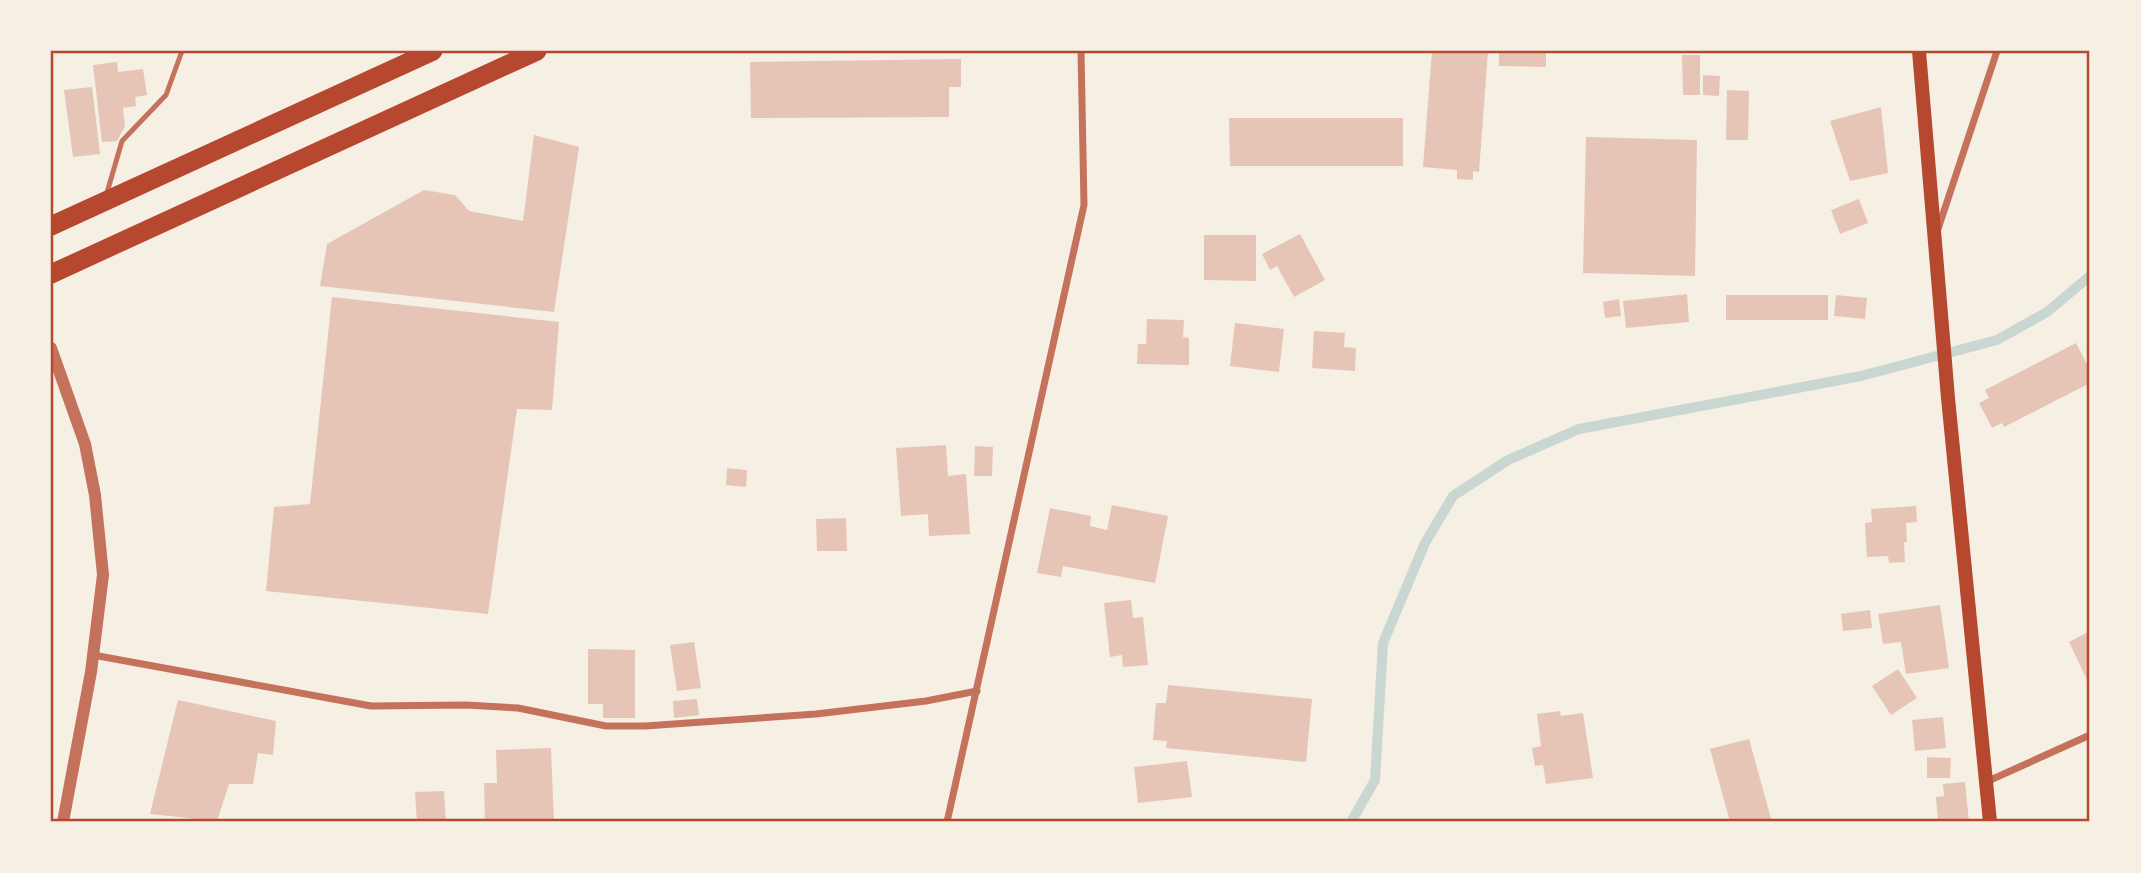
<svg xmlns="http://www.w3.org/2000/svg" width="2141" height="873" font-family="'Crimson Pro',serif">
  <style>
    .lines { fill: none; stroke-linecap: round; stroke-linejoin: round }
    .stream { stroke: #c9d6d2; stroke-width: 10 }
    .building { fill: #e6c5b7 }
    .service { stroke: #c5725c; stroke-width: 5 }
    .minor { stroke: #c5725c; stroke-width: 7 }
    .tertiary { stroke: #c5725c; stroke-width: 12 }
    .secondary { stroke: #b5482f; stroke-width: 14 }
    .trunk { stroke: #b5482f; stroke-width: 19 }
    .neatline { fill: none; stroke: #b5482f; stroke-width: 2.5 }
  </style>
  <rect width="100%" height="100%" fill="#f6efe4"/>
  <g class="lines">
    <path class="stream" d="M1351 822 1375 780 1383 643 1425 543 1453 496 1508 460 1579 429 1861 376 1997 340 2047 312 2090 276"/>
  </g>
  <g class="building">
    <path d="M1432 51H1488L1479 172 1473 171V180L1457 179V170L1423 167Z"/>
    <path d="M1499 51H1546V67L1499 66Z"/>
    <path d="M1682 55H1700V95H1683Z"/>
    <path d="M961 59V87H949V117L751 118 750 62Z"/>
    <path d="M117 62 118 72 143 69 147 95 135 97 136 106 123 108 125 126 117 141 102 142 93 65Z"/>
    <path d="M1703 75 1720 76 1719 96 1703 95Z"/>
    <path d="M92 87 100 154 73 157 64 90Z"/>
    <path d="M1727 90 1749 91 1748 140H1726Z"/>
    <path d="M1881 107 1888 173 1850 181 1830 121Z"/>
    <path d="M1229 118H1403V166H1230Z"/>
    <path d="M534 135 579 147 554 312 320 286 327 244 424 190 455 195 469 211 523 221Z"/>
    <path d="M1586 137 1697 140 1695 276 1583 273Z"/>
    <path d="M1859 199 1868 223 1840 234 1831 210Z"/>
    <path d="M1300 234 1325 280 1294 297 1277 266 1270 270 1262 254Z"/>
    <path d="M1204 235H1256V281L1204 280Z"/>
    <path d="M1687 294 1689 322 1626 328 1623 301Z"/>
    <rect x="1726" y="295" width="102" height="25"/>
    <path d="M1836 295 1867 298 1865 319 1834 316Z"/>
    <path d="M332 297 559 322 552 410 517 409 488 614 266 591 274 507 310 504Z"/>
    <path d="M1619 299 1621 316 1605 318 1603 302Z"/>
    <path d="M1147 319 1184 320 1183 337 1189 338V365L1137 364 1138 344H1146Z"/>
    <path d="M1235 323 1284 329 1279 372 1230 366Z"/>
    <path d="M1314 331 1345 333 1344 347 1356 348 1355 371 1312 368Z"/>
    <path d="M2076 343 2090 370V383L2004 427 2002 423 1992 428 1979 403 1989 398 1985 390Z"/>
    <path d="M946 445 948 476 966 474 970 534 929 536 928 514 901 516 896 448Z"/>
    <path d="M975 446 993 447 992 476H974Z"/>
    <path d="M727 468 747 470 746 487 726 485Z"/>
    <path d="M1112 505 1168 516 1155 583 1063 566 1061 577 1037 573 1050 508 1091 516 1090 526 1107 530Z"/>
    <path d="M1916 506 1917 522 1906 523 1907 542H1904L1905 562 1889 563 1888 556 1867 557 1865 523 1872 522 1871 509Z"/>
    <path d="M846 518 847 551H817L816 519Z"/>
    <path d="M1131 600 1133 618 1143 617 1148 665 1123 667 1122 655 1110 657 1104 603Z"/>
    <path d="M1940 605 1949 668 1906 674 1901 642 1883 644 1878 614Z"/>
    <path d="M1870 610 1872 628 1843 631 1841 614Z"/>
    <path d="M2090 631V686L2069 642Z"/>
    <path d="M694 642 701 688 677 691 670 645Z"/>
    <path d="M588 649 635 650V718H603V704H588Z"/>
    <path d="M1898 669 1917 698 1891 715 1872 686Z"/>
    <path d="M1168 685 1312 699 1306 762 1166 748 1167 741 1153 740 1156 703H1166Z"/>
    <path d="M697 699 699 715 674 718 673 701Z"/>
    <path d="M178 700 276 721 273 755 258 753 253 784H229L217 821 150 814Z"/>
    <path d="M1560 711 1561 716 1583 713 1593 778 1546 784 1543 765 1535 766 1532 748 1541 746 1537 714Z"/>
    <path d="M1943 717 1946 748 1915 751 1912 720Z"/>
    <path d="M1749 739 1772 822H1730L1710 749Z"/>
    <path d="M551 748 554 822H485L484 783H497L496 750Z"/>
    <path d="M1927 757 1951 758 1950 778H1927Z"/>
    <path d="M1187 761 1192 797 1138 803 1134 767Z"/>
    <path d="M1965 782 1969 822H1938L1936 797 1944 796 1943 784Z"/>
    <path d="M444 791 446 822H417L415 792Z"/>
  </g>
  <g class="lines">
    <path class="service" d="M106 196 122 141 166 95 182 51"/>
    <g class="minor">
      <path d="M1938 229 1997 51"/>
      <path d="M93 655 371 706 466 705 518 708 606 726H645L816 714 926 701 977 691"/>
      <path d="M1986 782 2090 735"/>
      <path d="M947 822 1084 205 1081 51"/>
    </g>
    <path class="tertiary" d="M51 348 85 444 95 495 103 575 91 672 63 822"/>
    <path class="secondary" d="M1919 51 1948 398 1990 822"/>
    <g class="trunk">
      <path d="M51 226 433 51"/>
      <path d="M51 274 537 51"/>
    </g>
  </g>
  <rect width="2141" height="873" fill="none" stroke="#f6efe4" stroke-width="105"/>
  <rect x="52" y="52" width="2036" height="768" class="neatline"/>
</svg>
